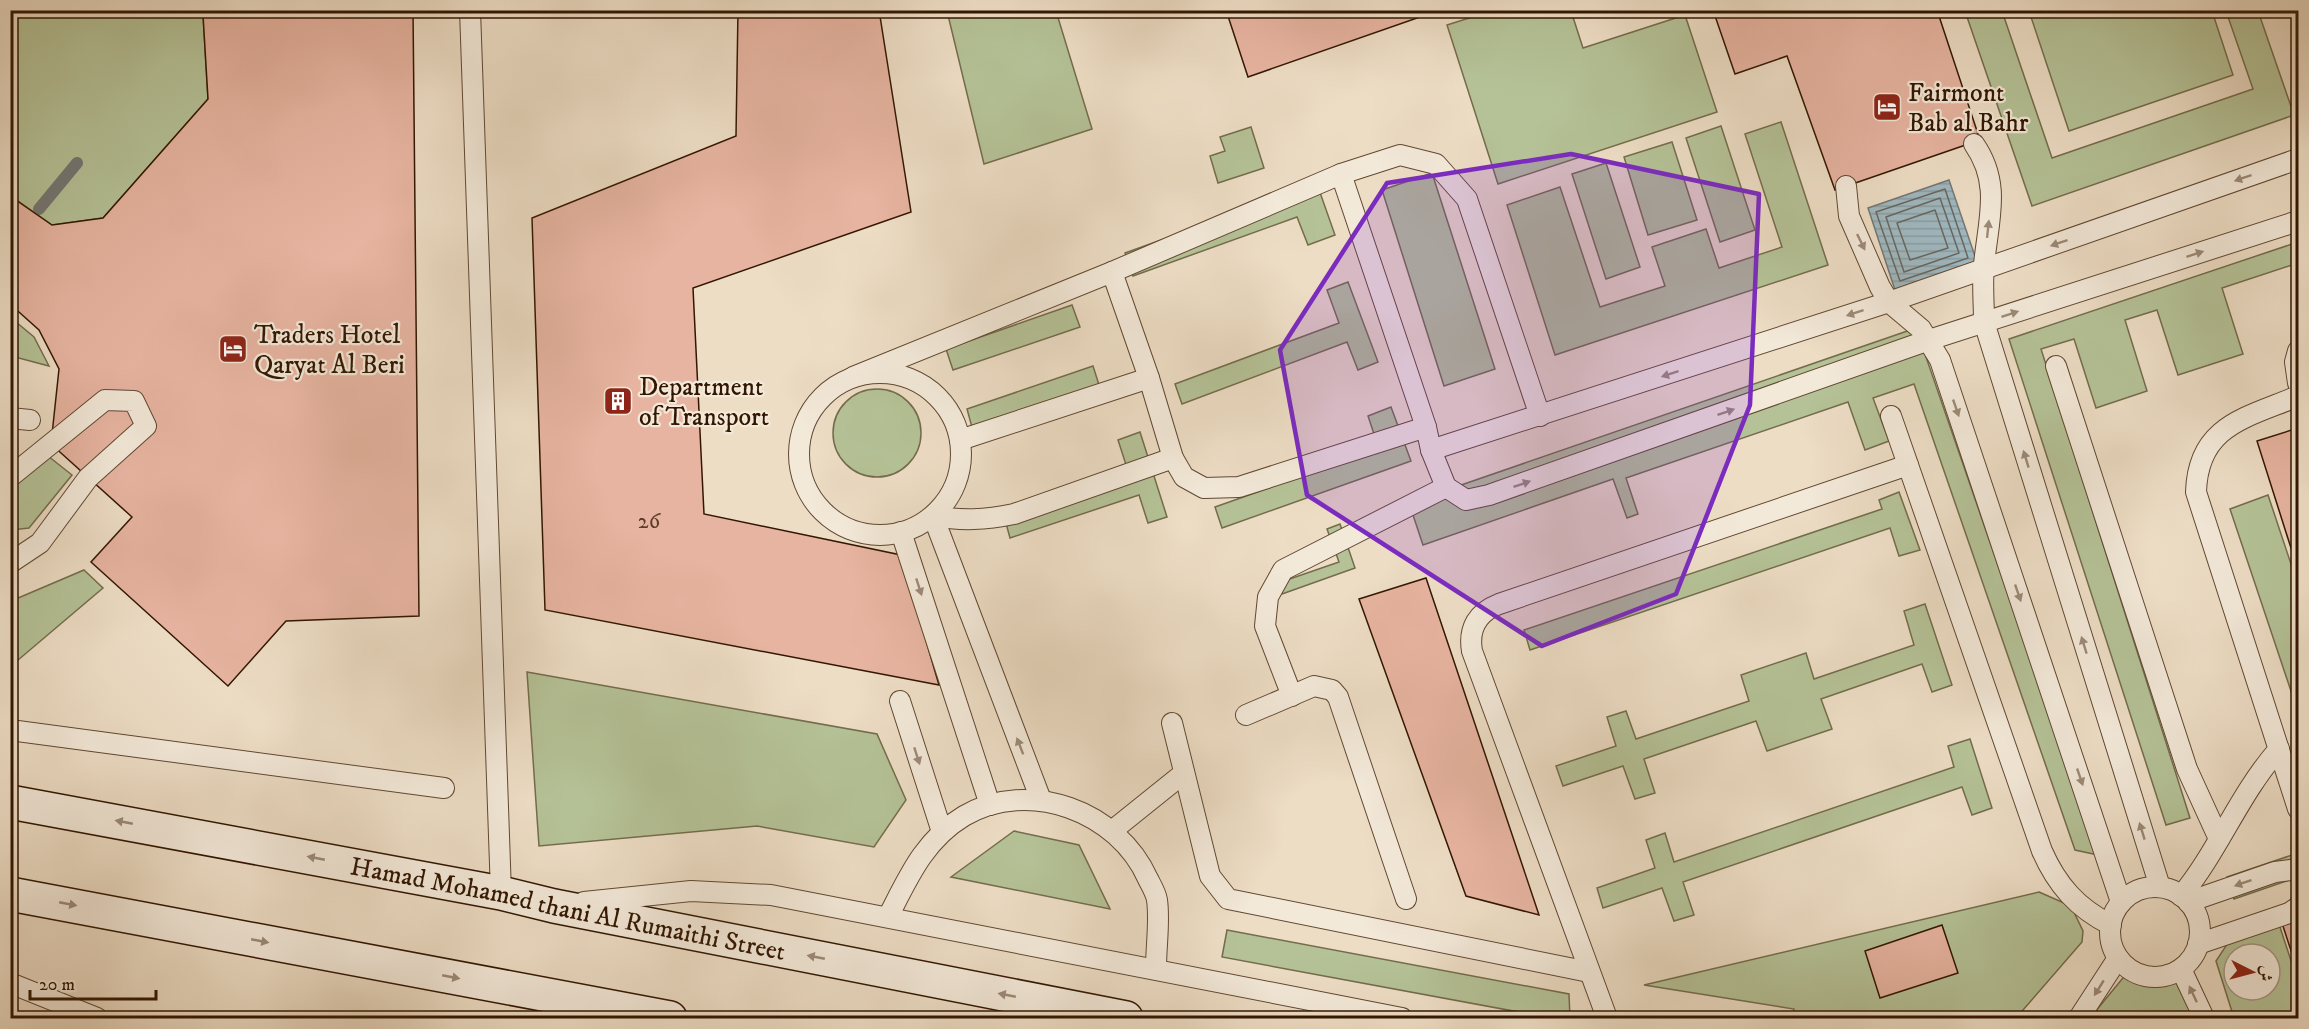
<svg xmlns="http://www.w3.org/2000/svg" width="2309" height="1029" font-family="'IM FELL DW Pica',Amiri,serif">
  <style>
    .grass { fill: #b5c297; stroke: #746c4c; stroke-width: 1.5; fill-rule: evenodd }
    .water { fill: url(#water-rules); stroke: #737774; stroke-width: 1.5 }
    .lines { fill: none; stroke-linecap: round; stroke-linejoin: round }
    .shore { stroke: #686760; stroke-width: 1.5 }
    .stream { stroke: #737774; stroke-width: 12 }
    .building { fill: #e7b4a1; stroke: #321601; stroke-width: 1.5 }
    .lane-casing { stroke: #614832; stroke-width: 22 }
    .secondary-casing { stroke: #321601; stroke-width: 36 }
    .lane { stroke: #f3e9d9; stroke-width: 20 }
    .secondary { stroke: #f3e9d9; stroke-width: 33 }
    .oneway { fill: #9c8a78 }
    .marked { fill: #7b2cbf; fill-opacity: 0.2; stroke: #7b2cbf; stroke-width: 4.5; stroke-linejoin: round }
    .labels { text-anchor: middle; stroke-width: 4.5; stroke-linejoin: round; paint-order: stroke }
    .number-label { font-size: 22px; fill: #5f3e29 }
    .poi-label { font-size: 26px; fill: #321601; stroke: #f3e9d9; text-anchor: start }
    .street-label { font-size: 26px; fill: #321601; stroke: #f3e9d9 }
  </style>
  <defs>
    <pattern id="water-rules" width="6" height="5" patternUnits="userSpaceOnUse" patternTransform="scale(1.5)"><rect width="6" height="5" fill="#9fb8c0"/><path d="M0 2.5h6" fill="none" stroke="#899da3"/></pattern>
  </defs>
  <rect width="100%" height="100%" fill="#edddc5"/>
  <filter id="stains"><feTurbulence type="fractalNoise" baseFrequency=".00333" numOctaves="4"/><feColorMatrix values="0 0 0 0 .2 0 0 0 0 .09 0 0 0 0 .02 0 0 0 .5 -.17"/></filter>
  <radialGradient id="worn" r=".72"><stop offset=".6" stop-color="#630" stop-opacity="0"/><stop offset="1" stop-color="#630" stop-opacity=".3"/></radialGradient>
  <g class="grass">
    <path d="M11 11H232L203 15 208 99 103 218 52 225 11 196Z"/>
    <path d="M947 11H1056L1092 129 984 164Z"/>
    <path d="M1491 11H1571L1583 48 1685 15 1717 112 1498 184 1447 25Z"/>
    <path d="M1976 11H2002L2052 158 2253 89 2226 11H2258L2294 115 2032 206 1966 14Z"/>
    <path d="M2029 11H2212L2233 75 2069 131Z"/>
    <path d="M1781 122 1828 265 1555 355 1507 205 1560 187 1600 307 1665 286 1652 247 1706 229 1719 268 1782 247 1745 134Z"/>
    <path d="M1721 126 1755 230 1720 242 1686 138Z"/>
    <path d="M1251 127 1264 168 1218 183 1210 156 1225 151 1220 137Z"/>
    <path d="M1672 142 1697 220 1648 235 1624 157Z"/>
    <path d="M1606 163 1640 267 1606 279 1572 174Z"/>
    <path d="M1432 173 1495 369 1444 386 1382 190Z"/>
    <path d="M1317 184 1335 235 1308 245 1297 217 1133 276 1125 253Z"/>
    <path d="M2298 242V263L2222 288 2243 354 2178 375 2157 310 2125 320 2147 391 2096 408 2074 339 2041 349 2190 818 2166 825 2009 339Z"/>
    <path d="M1348 282 1378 362 1358 370 1347 342 1182 404 1175 384 1339 323 1327 290Z"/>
    <path d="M1072 305 1080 327 953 370 946 349Z"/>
    <path d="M10 317 34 337 49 366 11 356Z"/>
    <path d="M1916 328 2098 855 2075 850 1914 384 1873 398 1889 441 1865 450 1848 402 1626 478 1638 514 1627 518 1613 479 1423 545 1409 503Z"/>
    <path d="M1093 366 1100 388 973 431 967 409Z"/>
    <circle cx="877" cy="433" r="44"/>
    <path d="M1391 407 1411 461 1222 528 1215 507 1379 449 1368 416Z"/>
    <path d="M1140 432 1167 517 1148 523 1139 495 1010 538 1004 516 1129 474 1118 440Z"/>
    <path d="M38 448 72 475 29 528 11 530V474Z"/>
    <path d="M1899 492 1920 550 1899 556 1890 528 1530 650 1524 630 1882 509 1879 500Z"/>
    <path d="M2268 495 2298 585V611L2293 613 2298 630V712L2230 509Z"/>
    <path d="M1340 524 1355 568 1282 594 1278 583 1339 562 1327 529Z"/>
    <path d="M84 570 103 588 11 666V601Z"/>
    <path d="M1925 604 1952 685 1932 692 1922 664 1821 699 1832 729 1767 751 1756 721 1644 759 1655 793 1635 799 1623 766 1563 786 1556 766 1616 746 1607 717 1626 711 1636 739 1749 701 1741 675 1806 653 1814 679 1914 645 1904 611Z"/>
    <path d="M527 672 877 734 906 800 874 847 757 826 539 846Z"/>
    <path d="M1970 739 1992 808 1972 815 1962 787 1683 882 1694 915 1674 921 1662 888 1603 908 1597 888 1655 868 1646 840 1665 833 1674 862 1954 767 1948 746Z"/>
    <path d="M1014 831 1079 845 1110 909 951 877Z"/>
    <path d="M2298 853V877L2234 899 2227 877Z"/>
    <path d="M2039 892 2071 906 2083 931 2082 942 2016 1018H1792L1794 1009 1644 985Z"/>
    <path d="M2276 915 2298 982V1018H2234L2216 961 2237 929ZM2234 954H2270V990H2234Z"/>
    <path d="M1227 930 1569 994 1570 1018H1551L1222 957Z"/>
    <path d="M2127 973 2181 983 2194 1018H2090Z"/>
  </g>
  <path class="water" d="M1949 180 1977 262 1895 290 1868 208Z"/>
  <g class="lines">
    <g class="shore">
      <path d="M1945 189 1968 258 1900 281 1876 212Z"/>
      <path d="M1940 198 1959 253 1904 272 1886 217Z"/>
      <path d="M1935 210 1948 248 1910 260 1897 223Z"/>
    </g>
    <path class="stream" d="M39 209 77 163"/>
  </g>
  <g class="building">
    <path d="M232 10H413L419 616 286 621 228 686 91 562 132 517 51 444 59 369 39 330 10 304V196L52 225 103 218 208 99 203 15Z"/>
    <path d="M738 10H879L911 212 693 288 704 514 901 555 939 685 545 610 532 218 736 136Z"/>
    <path d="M1226 10H1440L1248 77Z"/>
    <path d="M1713 10H1937L1980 140 1835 190 1787 56 1735 74Z"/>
    <path d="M2298 428V567H2297L2257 441Z"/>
    <path d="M1426 578 1539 915 1466 896 1359 599Z"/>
    <path d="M2298 915V972L2281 920Z"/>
    <path d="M1942 925 1958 973 1880 998 1865 951Z"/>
  </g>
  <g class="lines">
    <g class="lane-casing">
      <g id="lane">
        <path d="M470 10 501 893"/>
        <path d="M1974 144C2002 184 1988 220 1984 265 1982 284 1984 303 1984 322L2160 887"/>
        <path d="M1341 174 1426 427 1431 450 1446 487 1466 500 1489 495 1929 340 2298 221"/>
        <path d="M1846 186 1849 216 1880 287 1889 302 1921 329 1940 360 2121 902"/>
        <path d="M1112 272 1149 378 1173 458 1184 477 1204 488 1239 487 1426 427"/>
        <path d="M2298 351 2295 362 2298 383"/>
        <path d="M2056 366 2187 769 2219 839"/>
        <circle cx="880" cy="454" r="81"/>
        <path d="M853 377 1112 272 1341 174 1400 155 1436 164 1467 199 1540 416"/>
        <path d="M2298 396C2246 418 2198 425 2196 492L2298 809"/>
        <path d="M1891 416 2042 851C2057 885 2077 908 2111 925"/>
        <path d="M10 418 30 420"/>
        <path d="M960 440 1149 378"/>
        <path d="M1431 450 1889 302 2298 159"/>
        <path d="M10 477 105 400 134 401 146 426 88 478 40 543 10 563"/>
        <path d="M933 516 1041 800"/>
        <path d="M933 516C962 521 985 520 1014 514L1173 458"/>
        <path d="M901 532 990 805"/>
        <path d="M1292 696 1265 626 1268 597 1283 570 1446 487"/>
        <path d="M900 701 942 832"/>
        <path d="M1246 715 1314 686 1332 690 1338 697 1406 899"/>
        <path d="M1172 723 1210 876 1228 899 1589 972"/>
        <path d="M10 730 444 788"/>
        <path d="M1113 830 1184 773"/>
        <circle cx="2155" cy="932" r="45"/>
        <path d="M2181 896C2219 850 2239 794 2279 749"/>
        <path d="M584 902 691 891 771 895 1402 1018"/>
        <path d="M2188 902 2275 872 2298 869"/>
        <path d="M888 917C908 878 924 840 964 816 1029 778 1118 811 1148 879 1151 885 1156 893 1157 900 1160 921 1156 946 1156 968"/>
        <path d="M2198 944 2289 913 2298 907"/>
        <path d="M2181 969 2204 1018"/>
        <path d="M10 983 97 1018"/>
        <path d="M1607 1018 1472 651C1468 628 1478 612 1499 604L1908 465"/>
        <path d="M2079 1018 2118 958"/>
      </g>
    </g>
    <g class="secondary-casing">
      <g id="secondary">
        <path id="s1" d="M10 802 501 893 554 906 1126 1018"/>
        <path d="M10 894 670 1018"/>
      </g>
    </g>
    <use href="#lane" class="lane"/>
    <use href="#secondary" class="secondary"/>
  </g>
  <defs><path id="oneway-solid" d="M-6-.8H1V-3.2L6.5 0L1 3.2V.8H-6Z" transform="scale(1.5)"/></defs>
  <g class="oneway">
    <use href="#oneway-solid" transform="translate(2243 178) rotate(161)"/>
    <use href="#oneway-solid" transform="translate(1988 229) rotate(-84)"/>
    <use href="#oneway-solid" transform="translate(1861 242) rotate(64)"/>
    <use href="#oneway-solid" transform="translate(2059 243) rotate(161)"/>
    <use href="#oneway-solid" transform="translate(2195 254) rotate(-18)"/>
    <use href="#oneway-solid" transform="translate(1855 313) rotate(162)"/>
    <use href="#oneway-solid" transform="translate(2010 314) rotate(-18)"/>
    <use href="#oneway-solid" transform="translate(1670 374) rotate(162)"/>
    <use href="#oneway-solid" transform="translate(1956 408) rotate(71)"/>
    <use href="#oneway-solid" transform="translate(1726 412) rotate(-19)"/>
    <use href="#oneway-solid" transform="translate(2026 459) rotate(-107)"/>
    <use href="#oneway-solid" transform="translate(1522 484) rotate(-19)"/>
    <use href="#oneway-solid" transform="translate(919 587) rotate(72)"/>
    <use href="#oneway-solid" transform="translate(2018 593) rotate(71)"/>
    <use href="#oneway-solid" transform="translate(2084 645) rotate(-107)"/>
    <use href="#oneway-solid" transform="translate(1020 746) rotate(-111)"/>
    <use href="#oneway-solid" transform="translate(917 756) rotate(72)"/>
    <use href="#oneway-solid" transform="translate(2080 777) rotate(71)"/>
    <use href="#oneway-solid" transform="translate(124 822) rotate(-169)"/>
    <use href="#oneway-solid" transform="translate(2142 831) rotate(-107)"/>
    <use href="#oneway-solid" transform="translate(316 858) rotate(-169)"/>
    <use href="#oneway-solid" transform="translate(2243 883) rotate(161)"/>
    <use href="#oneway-solid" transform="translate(68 904) rotate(11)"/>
    <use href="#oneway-solid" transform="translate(260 941) rotate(11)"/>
    <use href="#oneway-solid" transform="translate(816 957) rotate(-169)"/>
    <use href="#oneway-solid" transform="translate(451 977) rotate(11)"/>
    <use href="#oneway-solid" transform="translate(2099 988) rotate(122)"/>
    <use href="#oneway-solid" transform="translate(2193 994) rotate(-115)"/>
    <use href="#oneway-solid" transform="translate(1007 995) rotate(-169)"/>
  </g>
  <path class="marked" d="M1571 154 1759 194 1750 405 1676 594 1542 646 1307 495 1280 350 1387 183Z"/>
  <defs>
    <g id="hotel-square" transform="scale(1.5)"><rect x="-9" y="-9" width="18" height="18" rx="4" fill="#8f2418" stroke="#f3e9d9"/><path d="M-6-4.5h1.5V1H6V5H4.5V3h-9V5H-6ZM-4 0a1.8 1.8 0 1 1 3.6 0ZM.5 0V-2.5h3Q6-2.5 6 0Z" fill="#fff"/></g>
    <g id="building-square" transform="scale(1.5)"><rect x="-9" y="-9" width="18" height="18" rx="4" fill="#8f2418" stroke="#f3e9d9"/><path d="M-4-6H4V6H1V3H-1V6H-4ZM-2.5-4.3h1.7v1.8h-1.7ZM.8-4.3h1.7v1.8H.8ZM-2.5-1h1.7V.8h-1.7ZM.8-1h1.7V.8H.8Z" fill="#fff"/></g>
  </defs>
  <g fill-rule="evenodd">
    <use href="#hotel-square" x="1887" y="107"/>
    <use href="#hotel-square" x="233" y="349"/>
    <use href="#building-square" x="618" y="401"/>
  </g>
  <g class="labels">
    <g class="number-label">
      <text x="649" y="528">26</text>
    </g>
    <g class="poi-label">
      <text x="1908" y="101">Fairmont<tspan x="1908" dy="30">Bab al Bahr</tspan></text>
      <text x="254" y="343">Traders Hotel<tspan x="254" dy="30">Qaryat Al Beri</tspan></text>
      <text x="639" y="395">Department<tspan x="639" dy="30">of Transport</tspan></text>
    </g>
    <g class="street-label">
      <text dy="9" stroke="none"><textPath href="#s1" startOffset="568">Hamad Mohamed thani Al Rumaithi Street</textPath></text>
    </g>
  </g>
  <rect width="2309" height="1029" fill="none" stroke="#edddc5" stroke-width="36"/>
  <rect x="12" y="12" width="2285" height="1005" fill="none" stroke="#321601" stroke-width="3"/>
  <rect x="18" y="18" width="2273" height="993" fill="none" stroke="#321601" stroke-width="1.5"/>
  <g transform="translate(2252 972) rotate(96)"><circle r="28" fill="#f3e9d9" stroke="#a69583" stroke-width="1.5"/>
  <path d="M0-4.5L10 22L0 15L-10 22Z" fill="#8f2418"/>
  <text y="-9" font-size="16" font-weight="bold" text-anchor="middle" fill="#321601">ش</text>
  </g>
  <path d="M30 990v9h126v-9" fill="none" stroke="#321601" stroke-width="3"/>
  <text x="39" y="990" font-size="18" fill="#321601" stroke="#f3e9d9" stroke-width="4.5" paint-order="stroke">20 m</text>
  <rect width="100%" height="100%" filter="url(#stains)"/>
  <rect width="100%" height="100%" fill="url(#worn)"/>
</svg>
